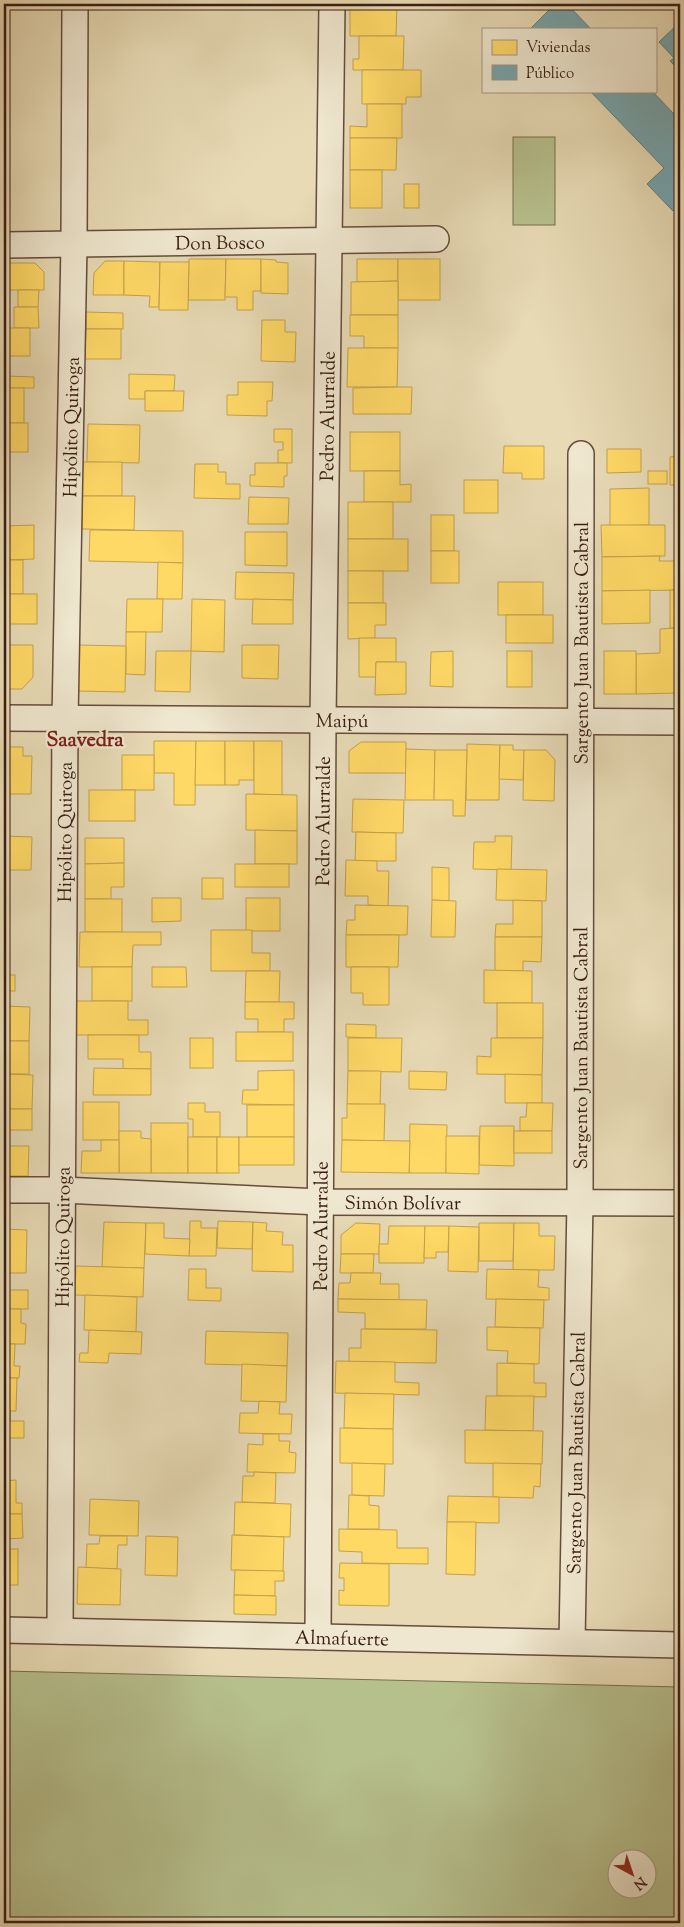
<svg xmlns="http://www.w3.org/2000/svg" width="684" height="1927" font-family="'Sorts Mill Goudy',serif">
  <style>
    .green { fill: #b6c08d; stroke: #786e50; fill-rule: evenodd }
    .homes { fill: #ffd966; stroke: #c4a14d }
    .public { fill: #76a5af; stroke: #647c80 }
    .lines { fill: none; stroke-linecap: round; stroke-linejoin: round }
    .minor-casing { stroke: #654c3c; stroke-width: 28 }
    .minor { stroke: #efe7cf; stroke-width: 25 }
    .labels { text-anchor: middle; stroke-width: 5; stroke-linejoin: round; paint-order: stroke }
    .street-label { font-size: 19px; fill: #3a1d13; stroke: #efe7cf }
    .neighbourhood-label { font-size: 20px; font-weight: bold; fill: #7a1f14; stroke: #efe7cf }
  </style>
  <rect width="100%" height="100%" fill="#e7dab5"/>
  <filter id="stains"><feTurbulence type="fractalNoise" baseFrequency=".004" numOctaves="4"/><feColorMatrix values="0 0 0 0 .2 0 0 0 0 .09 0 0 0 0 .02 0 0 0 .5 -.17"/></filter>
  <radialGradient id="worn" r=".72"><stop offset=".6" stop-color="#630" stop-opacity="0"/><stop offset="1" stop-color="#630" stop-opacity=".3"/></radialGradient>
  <g class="green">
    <rect x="513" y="137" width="42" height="88"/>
    <path d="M4 1671 680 1687V1923H4ZM616 1860H646V1890H616Z"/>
  </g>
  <g class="homes">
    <path d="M350 4H397L396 36H350Z"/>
    <path d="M359 36H404L403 70H353V59H359Z"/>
    <path d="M362 70H421V97H406V104H362Z"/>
    <path d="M367 104H402V138H350V126L367 127Z"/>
    <path d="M350 138H397L396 170H350Z"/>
    <rect x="350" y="170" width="32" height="38"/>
    <rect x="404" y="184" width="15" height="24"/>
    <path d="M189 259H226L225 300H188Z"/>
    <path d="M226 259H261V291H253V310H237V297H225Z"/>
    <path d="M261 259 276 260V262L288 263V294L261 293Z"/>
    <path d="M357 259H398V281L357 282Z"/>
    <rect x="398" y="259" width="42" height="41"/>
    <path d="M105 261H124V295H93L94 273Z"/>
    <path d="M124 261 160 262 159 307H149L150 296 124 295Z"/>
    <path d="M160 262H189L188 310H159Z"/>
    <rect x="4" y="263" width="4" height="22"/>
    <path d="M8 263H35L44 272V290H8Z"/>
    <path d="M398 281V315H351V282Z"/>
    <path d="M18 290H39L38 307H18Z"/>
    <path d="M14 307H38L39 328H14Z"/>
    <path d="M86 312 123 313V329H86Z"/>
    <path d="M350 315H398V348H364V336H350Z"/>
    <path d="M262 320H285V332H296L295 362 261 361Z"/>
    <rect x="4" y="328" width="26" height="28"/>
    <path d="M86 329H121V359H85Z"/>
    <path d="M348 348H398L397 387H347Z"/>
    <path d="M129 374 175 375 174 391H145V399H129Z"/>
    <path d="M6 376 34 377V388H6Z"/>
    <path d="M238 382H273L272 401H267V416L227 415V395H238Z"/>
    <path d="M397 387H412L411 414H353V388Z"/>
    <rect x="4" y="388" width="20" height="35"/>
    <path d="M145 391H184L183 411H145Z"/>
    <rect x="4" y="423" width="24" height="29"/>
    <path d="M88 424 140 425 139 463 87 462Z"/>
    <path d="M274 429H292V463H278V450H283V442H274Z"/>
    <rect x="350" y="432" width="50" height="39"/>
    <path d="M504 446H544V479H522V473H503Z"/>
    <path d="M607 449H641V472L607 473Z"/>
    <path d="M680 456V485H670V457Z"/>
    <path d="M83 462H122V496H82Z"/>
    <path d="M255 463H287V476H284V487L250 486V475H255Z"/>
    <path d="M195 464H218V472H226V484H240V499L194 498Z"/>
    <path d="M364 471H400V485L411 484V502H364Z"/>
    <rect x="648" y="471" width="19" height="13"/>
    <rect x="464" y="480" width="34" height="33"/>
    <path d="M649 488V525L610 526V489Z"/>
    <path d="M82 496H135L134 530 82 529Z"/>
    <path d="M249 497 289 498 288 524H248Z"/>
    <rect x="348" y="502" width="45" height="37"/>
    <rect x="431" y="515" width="23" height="36"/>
    <path d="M34 525V559L4 560V526Z"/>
    <path d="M601 525H665V556L602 557Z"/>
    <path d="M90 530 183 531V563L89 561Z"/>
    <path d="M245 532H287V566L245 565Z"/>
    <rect x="348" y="539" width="60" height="32"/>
    <rect x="431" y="551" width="28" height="32"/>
    <path d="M660 556 659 561H680V590L602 591V557Z"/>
    <rect x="4" y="560" width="19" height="34"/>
    <path d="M158 562 183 563 182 599H157Z"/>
    <rect x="348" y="571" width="35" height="32"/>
    <path d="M236 572 294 573 293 600 235 599Z"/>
    <rect x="498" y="582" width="45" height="33"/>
    <path d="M650 590V623L602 624V591Z"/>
    <rect x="670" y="590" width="10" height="38"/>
    <rect x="4" y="594" width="33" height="30"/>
    <path d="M127 599H163L162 632H126Z"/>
    <path d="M192 599 225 600 224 652 191 651Z"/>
    <path d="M253 599 293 600V624H252Z"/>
    <path d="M348 603H386V625H375V638L348 639Z"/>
    <rect x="506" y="615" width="47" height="28"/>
    <path d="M675 628 676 693 636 694V654L660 653V629Z"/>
    <path d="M126 632H146L145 675 126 674Z"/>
    <path d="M359 638H396V662H376V677H359Z"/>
    <path d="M4 645H33V677L22 689H4Z"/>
    <path d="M77 645 126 646 125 692 77 691Z"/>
    <path d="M242 645H279L278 679 242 678Z"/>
    <path d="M156 651H191L190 692 155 691Z"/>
    <path d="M453 651V687L430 686 431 652Z"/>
    <rect x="507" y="651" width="25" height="36"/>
    <rect x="604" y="651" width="32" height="43"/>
    <path d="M376 662H406V694L375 695Z"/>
    <rect x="676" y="663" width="4" height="33"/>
    <path d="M154 741H196L195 805H174V773H154Z"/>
    <path d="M196 741H225V785H195Z"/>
    <path d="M225 741H254V780H239V785H225Z"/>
    <path d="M254 741H282V795L254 794Z"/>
    <path d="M361 742H406V773H349V751Z"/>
    <path d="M467 744 500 745 499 800H466Z"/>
    <path d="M500 745H513V750H524L523 780 499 779Z"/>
    <path d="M4 747H23V756H32L31 794H4Z"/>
    <path d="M406 749 435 750 434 800H405Z"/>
    <path d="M435 750H467L465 816H453V800H434Z"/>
    <path d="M524 750H546L555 760 554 801 523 800Z"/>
    <rect x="122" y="755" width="32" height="35"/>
    <rect x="89" y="790" width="46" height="31"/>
    <path d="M246 794 297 795V831L246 830Z"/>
    <path d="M353 799 404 800 403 833 352 832Z"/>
    <path d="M255 830 297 831V864H255Z"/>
    <path d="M356 832 396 833V861H355Z"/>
    <path d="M4 836 32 837 31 870H4Z"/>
    <path d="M495 836H512L511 870 473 869 474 842H495Z"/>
    <path d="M85 838H124V863L85 864Z"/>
    <path d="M346 860 377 861V871H389L388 906 368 905V896H345Z"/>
    <path d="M124 863V887H111V899H85V864Z"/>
    <rect x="235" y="864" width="54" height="23"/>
    <path d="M432 867 449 868V901L432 900Z"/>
    <path d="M497 869 547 870 546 901 496 900Z"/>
    <rect x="202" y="878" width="21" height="21"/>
    <path d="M152 898H181V921L152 922Z"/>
    <rect x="246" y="898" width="34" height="33"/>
    <rect x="85" y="899" width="37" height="33"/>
    <path d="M432 900 456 901 455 937H431Z"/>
    <path d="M513 900 542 901V937H495L496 924H513Z"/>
    <path d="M355 905 408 906 407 935H346L347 920H355Z"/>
    <path d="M211 930H252V953H270V971H211Z"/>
    <path d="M80 932H161V945H133L132 967H79Z"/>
    <path d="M346 935H399L398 967H346Z"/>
    <path d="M495 937H542L541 962 523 961V971H495Z"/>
    <rect x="92" y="967" width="40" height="34"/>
    <path d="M152 967H186L187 987H152Z"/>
    <path d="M351 967H389V1005H363V993H351Z"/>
    <path d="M484 970 532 971V1003H484Z"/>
    <path d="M246 971H280L279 1002H245Z"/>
    <rect x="4" y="975" width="11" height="16"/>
    <path d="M75 1001H128V1020H148V1035H75Z"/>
    <path d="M245 1002H294V1019H284V1032H258V1019H245Z"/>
    <rect x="497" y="1003" width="46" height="35"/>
    <path d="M4 1006 30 1007 29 1041H4Z"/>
    <path d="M346 1024 376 1025V1038L346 1037Z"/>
    <rect x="236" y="1032" width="57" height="29"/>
    <path d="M88 1035H139V1052H151V1069H123V1059H88Z"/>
    <rect x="190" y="1038" width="23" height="30"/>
    <path d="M348 1038H402L401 1072 348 1071Z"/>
    <path d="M491 1038H543L542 1075 477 1074V1056L491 1057Z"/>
    <rect x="4" y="1041" width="25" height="33"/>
    <path d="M94 1068 151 1069V1095H93Z"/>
    <path d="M294 1070V1105L242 1104 243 1090H258V1071Z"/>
    <path d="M348 1071H381L380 1105 347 1104Z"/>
    <path d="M409 1071 447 1072 446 1090 409 1089Z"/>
    <path d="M4 1074 33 1075 32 1109H4Z"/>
    <path d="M505 1074 542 1075V1103H505Z"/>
    <rect x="83" y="1102" width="36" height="38"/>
    <path d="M188 1103H205V1112H220V1137H193V1119H188Z"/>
    <path d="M527 1103H553L552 1131H520V1117H526Z"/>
    <path d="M347 1104H385L384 1141 342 1140V1118H347Z"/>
    <rect x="247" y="1105" width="47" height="32"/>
    <rect x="4" y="1109" width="28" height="21"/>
    <rect x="151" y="1123" width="37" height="50"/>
    <path d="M410 1124 447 1125 446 1173H409Z"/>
    <path d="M480 1126H514V1166L479 1165Z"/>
    <path d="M119 1131H141V1138L151 1139V1173H119Z"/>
    <rect x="514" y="1131" width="38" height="22"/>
    <path d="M446 1136H479V1174L446 1173Z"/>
    <rect x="188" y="1137" width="29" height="36"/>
    <rect x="217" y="1137" width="22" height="36"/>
    <rect x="239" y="1137" width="55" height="28"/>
    <path d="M101 1140H119V1173H81L82 1151H101Z"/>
    <path d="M342 1140 410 1141 409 1173 341 1172Z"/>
    <path d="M4 1146H29L28 1176H4Z"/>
    <path d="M190 1221H201V1228H217L216 1256H189Z"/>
    <path d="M218 1221 253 1222 252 1249 217 1248Z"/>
    <path d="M104 1222 146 1223 144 1268 102 1267Z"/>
    <path d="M253 1222 267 1223 266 1231 283 1232 282 1245H293V1272L252 1271Z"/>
    <path d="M146 1223H164V1238L190 1239 189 1256 145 1254Z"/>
    <path d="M356 1223 380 1224 379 1254H341V1235Z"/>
    <path d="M479 1223H514L513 1261H479Z"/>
    <path d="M514 1223H539V1236H555L554 1270H513Z"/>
    <path d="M389 1226H425L424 1263H379V1244H388Z"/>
    <path d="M425 1226H449L448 1252H436V1258H424Z"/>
    <path d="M449 1226 479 1227 478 1272 448 1271Z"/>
    <path d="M4 1229 27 1230 26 1273H4Z"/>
    <path d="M341 1254H374L373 1273H340Z"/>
    <path d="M76 1266 144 1268 143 1297 75 1295Z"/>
    <path d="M189 1269H206V1288H221V1301L188 1300Z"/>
    <path d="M487 1269 539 1270 538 1287 549 1288V1300L486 1299Z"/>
    <path d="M351 1273H381L380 1284H399V1300L338 1299 339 1283H350Z"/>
    <rect x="4" y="1290" width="24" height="19"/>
    <path d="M85 1295 137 1297 136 1332 84 1330Z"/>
    <path d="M338 1299 427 1300 426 1329H365V1313L338 1312Z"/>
    <path d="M496 1299 544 1300 543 1328 495 1327Z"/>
    <path d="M4 1309H21V1323L26 1324 25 1344H4Z"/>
    <path d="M487 1327 540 1328 539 1364 507 1363 508 1351 487 1350Z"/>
    <path d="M361 1329 437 1330 436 1363 349 1362V1348H361Z"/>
    <path d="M89 1330 142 1332 141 1354 109 1353 108 1363 79 1362 80 1353H88Z"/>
    <path d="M206 1331 288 1333 287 1366 205 1364Z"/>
    <path d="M4 1344H15L14 1366H20L19 1378H4Z"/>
    <path d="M336 1361 395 1362V1382L419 1383V1395L335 1393Z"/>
    <path d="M497 1363 534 1364V1383H546V1397L497 1396Z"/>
    <path d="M242 1364 287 1366 286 1402 241 1401Z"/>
    <path d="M4 1378H17L16 1411H4Z"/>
    <path d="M345 1393 394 1394 393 1429 344 1428Z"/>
    <path d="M486 1396H534L533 1431 485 1430Z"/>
    <path d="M259 1401 280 1402 279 1414H292L291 1434 239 1433 240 1413H258Z"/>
    <path d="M4 1411H10V1421H24V1438H4Z"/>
    <path d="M340 1428 393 1429V1464L340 1463Z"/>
    <path d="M465 1430 543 1431 542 1464 465 1463Z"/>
    <path d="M263 1434H279V1441H290L289 1452 296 1453 295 1473 247 1472 248 1444 263 1445Z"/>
    <path d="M352 1463 385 1464 384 1496 352 1495Z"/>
    <path d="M493 1463 541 1464 540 1487 534 1486 533 1498 493 1497Z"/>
    <path d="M254 1472 276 1473 275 1503 242 1502 243 1476H254Z"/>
    <path d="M16 1480V1503H22V1514H4V1481Z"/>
    <path d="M349 1495 369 1496V1505L379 1506V1529H348Z"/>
    <path d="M448 1496 499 1497V1523L447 1522Z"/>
    <path d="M90 1499 139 1501 138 1536 89 1535Z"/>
    <path d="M235 1502 291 1504 290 1537 234 1535Z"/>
    <path d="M4 1514H22L23 1538 4 1539Z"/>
    <path d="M447 1522H476L475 1575 446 1574Z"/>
    <path d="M339 1529 397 1530V1548H428V1564L362 1563V1552L339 1551Z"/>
    <path d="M232 1535 284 1537 283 1572 231 1570Z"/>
    <path d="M100 1536H127V1545H118L117 1569 86 1568 87 1544H99Z"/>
    <path d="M146 1536 178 1537 177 1576 145 1575Z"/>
    <rect x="4" y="1549" width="14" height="36"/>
    <path d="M340 1563 389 1564V1606L339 1605V1590L344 1591V1578H339Z"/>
    <path d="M78 1567 121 1569 120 1605 77 1604Z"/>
    <path d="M235 1570 284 1571V1581H275V1596L234 1595Z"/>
    <path d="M234 1595 276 1596V1615L234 1614Z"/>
  </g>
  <g class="public">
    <path d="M555 4H567L591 29H530Z"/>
    <path d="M680 22V71L670 61 674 58 659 42Z"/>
    <path d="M590 91H652L674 114 680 108V204L673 211 647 184 664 168Z"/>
  </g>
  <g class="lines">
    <g class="minor-casing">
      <g id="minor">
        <path id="s1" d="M4 245 436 239"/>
        <path id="s2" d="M4 718 680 722"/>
        <path id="s3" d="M4 1190H62L321 1202 680 1203"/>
        <path id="s4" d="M4 1630 680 1645"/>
        <path id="s5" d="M60 1631 65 719 74 244 75 4"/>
        <path id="s6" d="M318 1637 323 720 332 4"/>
        <path id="s7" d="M572 1642 580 1202 581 454"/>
      </g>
    </g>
    <use href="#minor" class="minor"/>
  </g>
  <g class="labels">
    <g class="street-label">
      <text dy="7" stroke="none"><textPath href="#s1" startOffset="216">Don Bosco</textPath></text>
      <text dy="7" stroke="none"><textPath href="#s6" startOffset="1221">Pedro Alurralde</textPath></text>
      <text dy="7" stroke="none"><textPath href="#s5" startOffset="1204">Hipólito Quiroga</textPath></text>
      <text dy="7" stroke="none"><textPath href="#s7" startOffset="999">Sargento Juan Bautista Cabral</textPath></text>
      <text dy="7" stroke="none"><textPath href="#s2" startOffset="338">Maipú</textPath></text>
      <text dy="7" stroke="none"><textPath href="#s6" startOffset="816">Pedro Alurralde</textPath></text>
      <text dy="7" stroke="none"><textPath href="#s5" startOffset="799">Hipólito Quiroga</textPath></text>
      <text dy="7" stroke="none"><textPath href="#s7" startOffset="594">Sargento Juan Bautista Cabral</textPath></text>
      <text dy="7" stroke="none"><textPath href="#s3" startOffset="399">Simón Bolívar</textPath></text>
      <text dy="7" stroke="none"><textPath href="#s6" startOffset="411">Pedro Alurralde</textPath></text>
      <text dy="7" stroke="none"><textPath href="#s5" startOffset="394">Hipólito Quiroga</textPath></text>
      <text dy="7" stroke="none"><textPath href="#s7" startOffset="189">Sargento Juan Bautista Cabral</textPath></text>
      <text dy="7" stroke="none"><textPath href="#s4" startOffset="338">Almafuerte</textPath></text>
    </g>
    <g class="neighbourhood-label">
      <text x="85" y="746">Saavedra</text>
    </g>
  </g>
  <rect width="684" height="1927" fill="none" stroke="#e7dab5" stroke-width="20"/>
  <rect x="5" y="5" width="674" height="1917" fill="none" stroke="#3a1d13" stroke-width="2.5"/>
  <rect x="10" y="10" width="664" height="1907" fill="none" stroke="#3a1d13"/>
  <rect x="482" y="28" width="175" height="65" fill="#efe7cf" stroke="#a79684"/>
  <rect x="492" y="40" width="25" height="15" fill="#ffd966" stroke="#a79684"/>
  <text x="526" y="52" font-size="15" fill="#3a1d13">Viviendas</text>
  <rect x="492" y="65" width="25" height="15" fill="#76a5af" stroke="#a79684"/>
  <text x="526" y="78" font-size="15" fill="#3a1d13">Público</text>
  <g transform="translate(632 1874) rotate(140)"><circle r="24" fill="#efe7cf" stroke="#a79684"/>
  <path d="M0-4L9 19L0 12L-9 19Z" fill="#8f2418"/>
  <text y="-8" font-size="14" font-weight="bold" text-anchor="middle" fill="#3a1d13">N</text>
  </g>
  <rect width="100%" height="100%" filter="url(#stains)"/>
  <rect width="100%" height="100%" fill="url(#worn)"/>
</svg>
